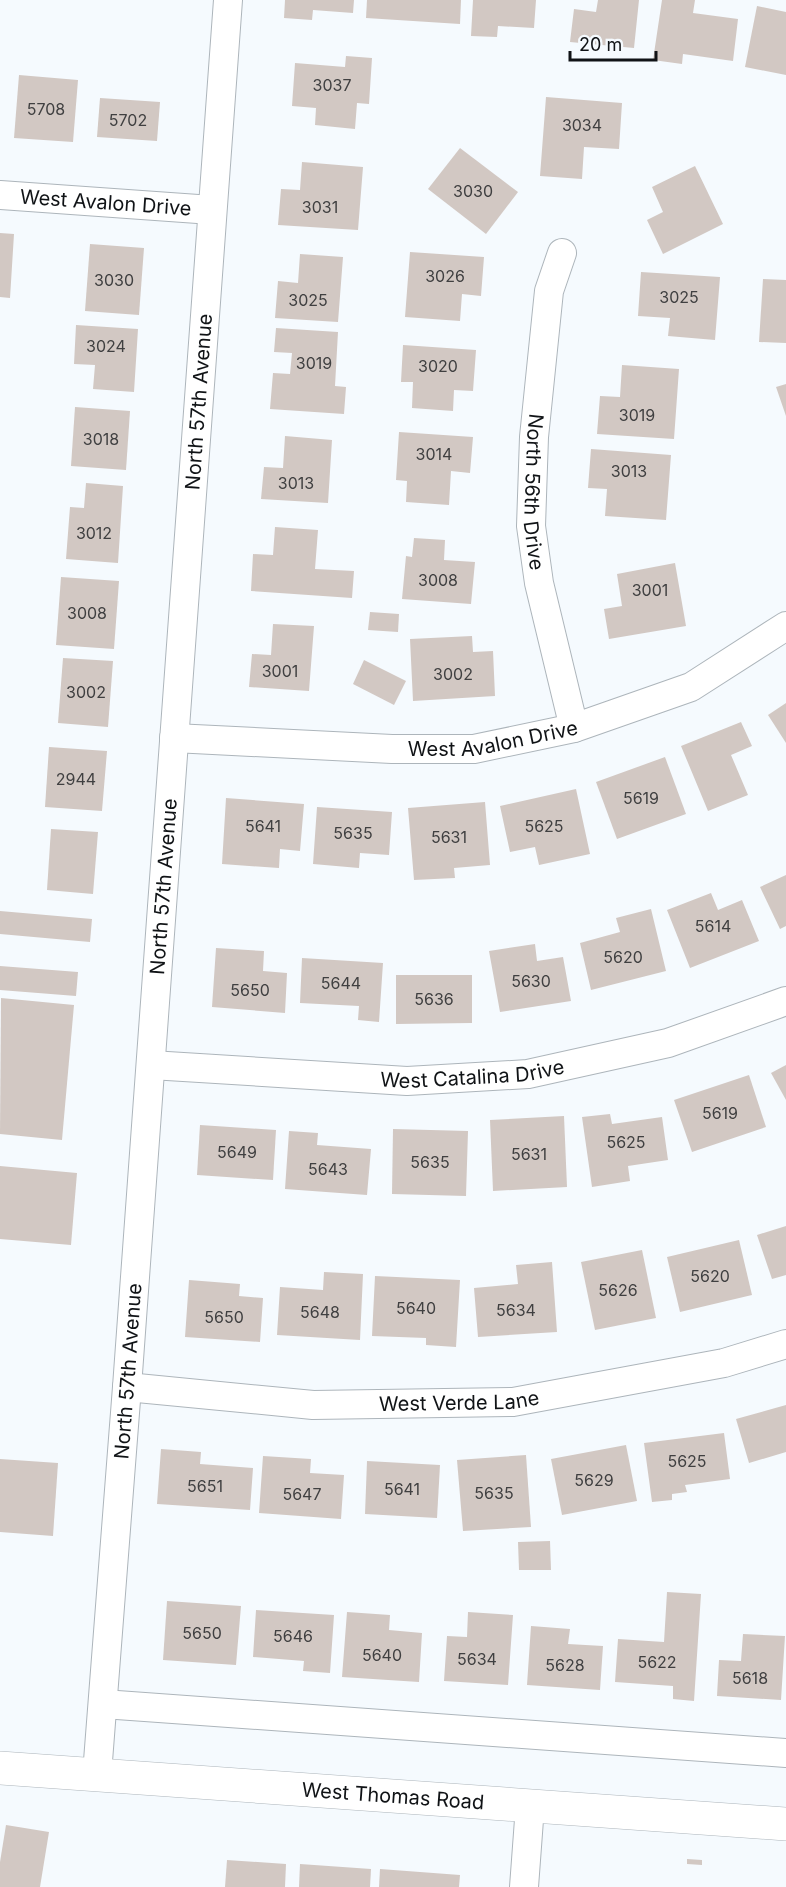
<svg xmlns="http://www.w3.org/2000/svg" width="786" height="1887" font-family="Inter,sans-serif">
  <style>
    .building { fill: #d2c8c3 }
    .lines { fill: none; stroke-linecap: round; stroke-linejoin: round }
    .street-casing { stroke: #adb5bb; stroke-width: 30 }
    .secondary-casing { stroke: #adb5bb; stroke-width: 34 }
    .street { stroke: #fff; stroke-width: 28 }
    .secondary { stroke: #fff; stroke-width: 33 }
    .labels { text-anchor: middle; stroke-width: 4.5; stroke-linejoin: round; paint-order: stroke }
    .number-label { font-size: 16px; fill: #404041 }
    .street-label { font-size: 20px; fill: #101316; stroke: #f5fafe }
  </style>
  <rect width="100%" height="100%" fill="#f5fafe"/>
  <g class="building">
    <path d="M285 0H354L353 13 313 10 312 20 284 18Z"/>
    <path d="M367 0H461L460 24 366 18Z"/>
    <path d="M473 0H536L534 28 498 26 497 37 471 36Z"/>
    <path d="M598 0H639L634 48 570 42 574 9 596 12Z"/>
    <path d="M662 0H695L693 13 738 19 733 61 683 54 682 64 653 60Z"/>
    <path d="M757 6 786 12V75L745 67Z"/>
    <path d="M346 56 372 58 369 104 357 103 355 129 315 125 316 108 292 106 295 63 345 67Z"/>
    <path d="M19 75 78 80 73 142 14 138Z"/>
    <path d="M546 97 622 103 619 149 584 147 582 179 540 176Z"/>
    <path d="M100 98 160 102 157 141 97 137Z"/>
    <path d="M460 148 518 192 486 234 428 189Z"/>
    <path d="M302 162 363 167 358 230 278 225 281 189 300 190Z"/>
    <path d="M695 166 723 224 663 254 647 220 663 212 652 187Z"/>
    <path d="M0 233 14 234 10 298 0 297Z"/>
    <path d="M90 244 144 248 139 315 85 311Z"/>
    <path d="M410 252 484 257 481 296 462 294 460 321 405 317Z"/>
    <path d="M300 254 343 257 338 322 275 318 278 281 298 283Z"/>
    <path d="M641 272 720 277 715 340 668 336 670 318 638 316Z"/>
    <path d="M763 279 786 280V343L759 342Z"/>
    <path d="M76 325 138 329 134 392 93 389 95 365 74 364Z"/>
    <path d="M276 328 338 332 335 386 346 387 344 414 270 409 273 373 290 374 292 353 274 352Z"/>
    <path d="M403 345 476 350 473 391 454 390 453 411 412 408 413 382H401Z"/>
    <path d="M622 365 679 369 674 439 597 434 600 396 620 397Z"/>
    <path d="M786 384V416L776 387Z"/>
    <path d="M75 407 130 411 126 470 71 466Z"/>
    <path d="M399 432 473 437 470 473 451 471 449 505 406 502 407 481 396 480Z"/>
    <path d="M285 436 332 440 328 503 261 499 264 467 283 468Z"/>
    <path d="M591 449 671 455 666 520 605 516 607 489 588 488Z"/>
    <path d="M86 483 123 486 118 563 66 559 70 507 84 508Z"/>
    <path d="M275 527 318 530 315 569 354 571 352 598 251 591 253 554 273 555Z"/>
    <path d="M414 538 445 540 444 560 475 562 471 604 402 599 406 556 412 557Z"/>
    <path d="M675 563 686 626 609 639 604 609 622 606 617 574Z"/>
    <path d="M61 577 119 581 114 649 56 645Z"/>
    <path d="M370 612 399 614 398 632 368 630Z"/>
    <path d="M273 624 314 626 309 691 249 687 252 654 271 655Z"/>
    <path d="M472 636 473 652 493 651 495 696 413 701 410 639Z"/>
    <path d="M63 658 113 661 108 727 58 723Z"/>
    <path d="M364 660 406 681 394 705 353 684Z"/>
    <path d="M786 703V743L768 715Z"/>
    <path d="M741 722 752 746 731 755 748 795 708 811 681 746Z"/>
    <path d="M49 747 107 751 102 811 45 807Z"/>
    <path d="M665 757 686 814 617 839 596 782Z"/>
    <path d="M576 789 590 854 539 865 535 847 510 852 500 806Z"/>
    <path d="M226 798 304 804 300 851 280 849 279 868 222 864Z"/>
    <path d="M485 802 490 865 454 868 455 878 414 880 408 808Z"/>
    <path d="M317 807 392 812 389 855 360 853 359 868 313 864Z"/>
    <path d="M51 829 98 832 93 894 47 890Z"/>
    <path d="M786 875V926L780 929 760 887Z"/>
    <path d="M711 893 718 910 742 900 759 941 690 968 667 910Z"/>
    <path d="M651 909 666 971 591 990 580 943 620 932 616 918Z"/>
    <path d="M0 911 92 919 90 942 0 934Z"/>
    <path d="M535 944 537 961 563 957 571 1001 500 1012 489 951Z"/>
    <path d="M216 948 264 951 263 971 287 973 285 1013 212 1007Z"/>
    <path d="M302 958 383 963 379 1022 358 1020 359 1006 300 1003Z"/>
    <path d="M0 966 78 972 76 996 0 990Z"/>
    <path d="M396 975H472V1023L396 1024Z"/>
    <path d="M1 998 74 1005 62 1140 0 1134Z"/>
    <path d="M786 1065V1100L771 1073Z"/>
    <path d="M749 1075 766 1127 692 1152 674 1100Z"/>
    <path d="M610 1114 612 1124 662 1117 668 1160 628 1166 630 1181 592 1187 582 1117Z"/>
    <path d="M564 1116 567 1187 493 1191 490 1120Z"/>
    <path d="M200 1125 276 1130 273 1180 197 1175Z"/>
    <path d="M393 1129 468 1131 466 1196 392 1194Z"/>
    <path d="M289 1131 318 1133 317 1145 371 1149 367 1195 285 1189Z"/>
    <path d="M0 1166 77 1173 71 1245 0 1239Z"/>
    <path d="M786 1226V1275L772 1279 757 1235Z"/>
    <path d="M739 1240 752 1295 680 1312 667 1257Z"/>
    <path d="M642 1250 656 1318 595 1330 581 1262Z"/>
    <path d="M552 1262 557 1332 478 1337 474 1288 518 1284 516 1265Z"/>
    <path d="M324 1272 363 1274 360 1340 277 1335 280 1287 323 1290Z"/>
    <path d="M375 1276 460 1280 456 1347 426 1345V1338L372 1336Z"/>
    <path d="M189 1280 240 1284 239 1296 263 1298 260 1342 185 1337Z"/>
    <path d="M786 1405V1452L749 1463 736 1419Z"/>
    <path d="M724 1433 730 1479 685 1485 687 1492 672 1494V1500L652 1502 644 1443Z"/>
    <path d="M626 1445 637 1501 562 1515 551 1459Z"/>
    <path d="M161 1449 201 1452 200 1464 253 1468 250 1510 157 1504Z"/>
    <path d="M526 1455 531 1527 463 1531 457 1460Z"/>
    <path d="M263 1456 311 1459 310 1473 344 1475 341 1519 259 1513Z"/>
    <path d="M0 1459 58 1463 53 1536 0 1532Z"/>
    <path d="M367 1461 440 1465 437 1518 365 1514Z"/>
    <path d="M550 1541 551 1570H519L518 1542Z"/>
    <path d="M667 1592 701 1594 694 1701 673 1699V1686L615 1682 618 1639 664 1642Z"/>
    <path d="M167 1601 241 1606 236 1665 163 1660Z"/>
    <path d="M256 1610 334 1615 330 1673 303 1671 304 1661 253 1657Z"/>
    <path d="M347 1612 390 1615 389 1630 422 1633 419 1682 342 1677Z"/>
    <path d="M468 1612 513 1615 508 1685 444 1681 447 1636 467 1637Z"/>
    <path d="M531 1626 570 1629 568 1644 603 1646 600 1690 527 1685Z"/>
    <path d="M743 1634 785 1636 781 1700 717 1696 719 1660 741 1661Z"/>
    <path d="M6 1825 49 1832 40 1887H0V1862Z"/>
    <path d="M687 1859 702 1860V1865L687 1864Z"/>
    <path d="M227 1860 286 1864 285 1887H225Z"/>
    <path d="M300 1864 371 1869 370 1887H299Z"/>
    <path d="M380 1869 460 1875 459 1887H379Z"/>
  </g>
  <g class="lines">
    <g class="street-casing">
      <g id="street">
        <path id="s1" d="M0 195 212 210"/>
        <path id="s2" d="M562 253 549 291 534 437 531 526 539 583 574 728"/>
        <path id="s3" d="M174 738 392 749H474L574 728 691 687 786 626"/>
        <path id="s4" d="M151 1065 407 1081 528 1074 668 1043 786 1001"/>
        <path id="s5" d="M127 1387 313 1405 513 1402 724 1363 786 1344"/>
        <path d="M103 1704 786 1753"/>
        <path id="s6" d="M97 1774 127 1387 228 0"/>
        <path d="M524 1887 530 1806"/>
      </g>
    </g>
    <g class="secondary-casing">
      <g id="secondary">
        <path id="s7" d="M0 1768 786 1824"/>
      </g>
    </g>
    <use href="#street" class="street"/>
    <use href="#secondary" class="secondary"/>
  </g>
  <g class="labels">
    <g class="number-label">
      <text x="332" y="91">3037</text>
      <text x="46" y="115">5708</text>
      <text x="128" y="126">5702</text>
      <text x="582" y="131">3034</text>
      <text x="473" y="197">3030</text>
      <text x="320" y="213">3031</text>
      <text x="445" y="282">3026</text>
      <text x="114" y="286">3030</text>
      <text x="679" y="303">3025</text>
      <text x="308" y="306">3025</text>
      <text x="106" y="352">3024</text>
      <text x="314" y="369">3019</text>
      <text x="438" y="372">3020</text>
      <text x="637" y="421">3019</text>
      <text x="101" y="445">3018</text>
      <text x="434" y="460">3014</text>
      <text x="629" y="477">3013</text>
      <text x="296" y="489">3013</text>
      <text x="94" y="539">3012</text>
      <text x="438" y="586">3008</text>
      <text x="650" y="596">3001</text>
      <text x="87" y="619">3008</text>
      <text x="280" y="677">3001</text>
      <text x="453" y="680">3002</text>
      <text x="86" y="698">3002</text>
      <text x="76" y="785">2944</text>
      <text x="641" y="804">5619</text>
      <text x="263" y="832">5641</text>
      <text x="544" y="832">5625</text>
      <text x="353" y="839">5635</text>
      <text x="449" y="843">5631</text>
      <text x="713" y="932">5614</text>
      <text x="623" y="963">5620</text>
      <text x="531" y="987">5630</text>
      <text x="341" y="989">5644</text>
      <text x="250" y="996">5650</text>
      <text x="434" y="1005">5636</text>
      <text x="720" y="1119">5619</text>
      <text x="626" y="1148">5625</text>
      <text x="237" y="1158">5649</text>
      <text x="529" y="1160">5631</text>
      <text x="430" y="1168">5635</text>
      <text x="328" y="1175">5643</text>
      <text x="710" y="1282">5620</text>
      <text x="618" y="1296">5626</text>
      <text x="416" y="1314">5640</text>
      <text x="516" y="1316">5634</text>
      <text x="320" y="1318">5648</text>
      <text x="224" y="1323">5650</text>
      <text x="687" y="1467">5625</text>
      <text x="594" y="1486">5629</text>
      <text x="205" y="1492">5651</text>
      <text x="402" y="1495">5641</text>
      <text x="494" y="1499">5635</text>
      <text x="302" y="1500">5647</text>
      <text x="202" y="1639">5650</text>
      <text x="293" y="1642">5646</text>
      <text x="382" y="1661">5640</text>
      <text x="477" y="1665">5634</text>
      <text x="657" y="1668">5622</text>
      <text x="565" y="1671">5628</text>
      <text x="750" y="1684">5618</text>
    </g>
    <g class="street-label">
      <text dy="7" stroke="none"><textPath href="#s1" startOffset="106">West Avalon Drive</textPath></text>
      <text dy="7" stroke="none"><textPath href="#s6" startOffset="1376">North 57th Avenue</textPath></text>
      <text dy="7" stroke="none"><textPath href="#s2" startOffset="242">North 56th Drive</textPath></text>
      <text dy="7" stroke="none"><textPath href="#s3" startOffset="320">West Avalon Drive</textPath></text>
      <text dy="7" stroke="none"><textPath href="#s6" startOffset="890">North 57th Avenue</textPath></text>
      <text dy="7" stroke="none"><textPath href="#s4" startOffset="322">West Catalina Drive</textPath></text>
      <text dy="7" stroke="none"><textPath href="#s6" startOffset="404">North 57th Avenue</textPath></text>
      <text dy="7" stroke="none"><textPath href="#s5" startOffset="333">West Verde Lane</textPath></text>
      <text dy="7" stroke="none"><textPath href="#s7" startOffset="394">West Thomas Road</textPath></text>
    </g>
  </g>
  <path d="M570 51v9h86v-9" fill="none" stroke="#101316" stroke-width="3"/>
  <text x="579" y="51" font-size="18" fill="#101316" stroke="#f5fafe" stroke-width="4.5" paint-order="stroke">20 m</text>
</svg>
